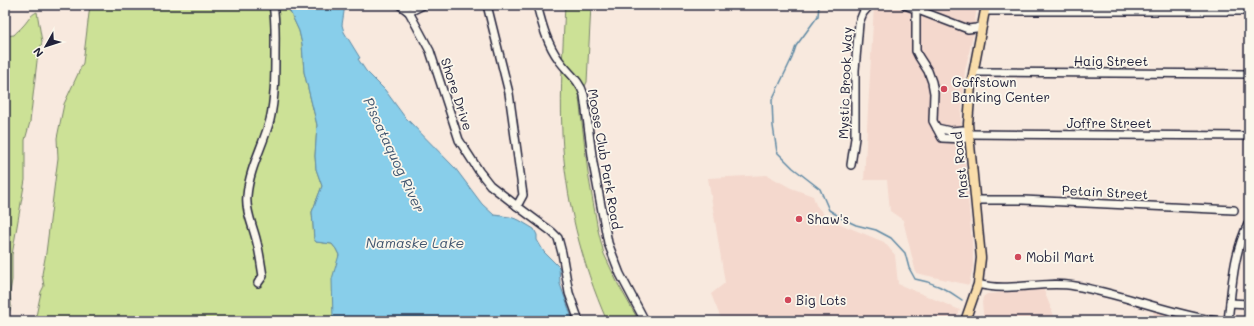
<svg xmlns="http://www.w3.org/2000/svg" width="1254" height="326" font-family="Mali,sans-serif">
  <style>
    .built { fill: #f4d8cd }
    .green { fill: #cce196; stroke: #778268 }
    .water { fill: #88ceea; stroke: #5f89a4 }
    .lines { fill: none; stroke-linecap: round; stroke-linejoin: round }
    .stream { stroke: #5f89a4; stroke-width: 1.5 }
    .minor-casing { stroke: #22223b; stroke-width: 10 }
    .major-casing { stroke: #22223b; stroke-width: 11 }
    .minor { stroke: #fbf7ec; stroke-width: 7 }
    .major { stroke: #f9ddab; stroke-width: 8 }
    .poi-dot { fill: #d1495b; stroke: #fbf7ec; stroke-width: 1.5 }
    .labels { text-anchor: middle; stroke-width: 3.5; stroke-linejoin: round; paint-order: stroke }
    .street-label { font-size: 13px; fill: #22223b; stroke: #fbf7ec }
    .poi-label { font-size: 13px; fill: #22223b; stroke: #fbf7ec; text-anchor: start }
    .water-label { font-size: 14px; font-style: italic; fill: #415670; stroke: #fbf7ec }
  </style>
  <rect width="100%" height="100%" fill="#f8e9de"/>
  <filter id="ink" filterUnits="userSpaceOnUse"><feTurbulence type="fractalNoise" baseFrequency=".025" numOctaves="2"/><feDisplacementMap in="SourceGraphic" scale="8" xChannelSelector="R" yChannelSelector="G"/><feConvolveMatrix kernelMatrix="1 2 1 2 8 2 1 2 1" color-interpolation-filters="sRGB"/></filter>
  <g filter="url(#ink)">
    <g class="built">
      <path d="M874 5H977L974 30 965 71 961 119 973 252V267L969 285 916 273 903 220 890 211 887 180H864Z"/>
      <path d="M767 175 791 188 813 196 816 205 828 219 884 242 895 255 898 284 960 310 956 321H722L711 294 725 283 708 178Z"/>
      <path d="M1043 288 1056 321H984L982 303 983 297 987 294 1033 290Z"/>
      <path d="M1153 310 1196 320 1200 321H1155Z"/>
    </g>
    <g class="green">
      <path d="M90 5H287L299 31 302 44 304 72 317 125 315 156 316 169 322 186 312 212 314 239 316 242 332 244 336 249 339 255 333 321H35L41 292 44 286 42 274 46 253 55 181 58 158 57 138 64 104 83 63Z"/>
      <path d="M565 5H591L587 82 579 98 588 173 598 230 604 254 618 284 639 321H607C581 262 565 198 562 133 560 90 563 47 565 5Z"/>
      <path d="M37 12 42 42 37 61 30 122 25 140V180L12 255V280L10 292 11 306 7 321H5V36L14 35C17 31 20 30 23 26 28 21 30 15 37 12Z"/>
    </g>
    <path class="water" d="M287 5H345L342 25 344 32 360 58 358 59 366 71 385 90 404 116 455 168 482 204 494 215 510 217 519 220 534 229 537 235V240L544 252 559 267 560 284 573 321H333L332 279 339 255 336 249 332 244 316 242 314 239 312 212 322 186 316 169 315 156 317 125 304 72 302 44 299 31Z"/>
    <g class="lines">
      <g class="stream">
        <path d="M819 5 818 16 796 46 792 58 772 100 773 126 777 152 793 168 820 189 829 210 843 219 856 225 876 230 891 238 905 253 909 268 915 279C933 282 947 289 962 300"/>
        <path d="M980 321 981 316"/>
      </g>
      <g class="minor-casing">
        <g id="minor">
          <path d="M400 5 409 12 430 51 459 140 479 171 490 185 517 206"/>
          <path d="M487 5 509 93 523 195 517 206 552 232 558 238 562 253 569 293 579 321"/>
          <path d="M537 5C542 24 547 44 559 60 568 73 579 79 584 95L593 163 608 243 620 274 645 321"/>
          <path d="M905 5 968 29 976 28 983 25"/>
          <path d="M916 9V51L919 57 928 71 932 82 934 93 933 121 942 138 963 139 969 134"/>
          <path d="M985 11H1249"/>
          <path d="M409 12 423 5"/>
          <path d="M973 72 1249 74"/>
          <path d="M937 128 950 131 963 130 969 134"/>
          <path d="M969 134 1249 136"/>
          <path d="M851 165 855 138V70L859 23 863 13 870 5"/>
          <path d="M976 200H1023L1234 210"/>
          <path d="M258 283 263 276C261 265 260 254 257 243 254 228 245 211 247 196 249 169 263 146 270 120 275 98 275 76 275 54 275 37 276 21 273 5"/>
          <path d="M978 284C1008 293 1043 280 1075 286 1123 294 1169 314 1217 321"/>
          <path d="M1230 303 1249 304"/>
          <path d="M1228 321C1232 287 1233 253 1249 222"/>
        </g>
      </g>
      <g class="major-casing">
        <path id="major" d="M965 321 978 284 981 258 968 124 971 85 986 5"/>
      </g>
      <use href="#minor" class="minor"/>
      <use href="#major" class="major"/>
    </g>
  </g>
  <g class="poi-dot">
    <circle cx="944" cy="89" r="4"/>
    <circle cx="799" cy="219" r="4"/>
    <circle cx="1018" cy="257" r="4"/>
    <circle cx="788" cy="300" r="4"/>
  </g>
  <g class="labels">
    <g class="street-label">
      <text x="1111" y="66">Haig Street</text>
      <text transform="translate(845 83) rotate(-88)" y="5">Mystic Brook Way</text>
      <text transform="translate(457 94) rotate(72)" y="5">Shore Drive</text>
      <text x="1109" y="128">Joffre Street</text>
      <text transform="translate(605 159) rotate(80)" y="5">Moose Club Park Road</text>
      <text transform="translate(960 165) rotate(-96)" y="5">Mast Road</text>
      <text transform="translate(1105 192) rotate(3)" y="5">Petain Street</text>
    </g>
    <g class="poi-label">
      <text x="952" y="87">Goffstown<tspan x="952" dy="15">Banking Center</tspan></text>
      <text x="807" y="224">Shaw's</text>
      <text x="1026" y="262">Mobil Mart</text>
      <text x="796" y="305">Big Lots</text>
    </g>
    <g class="water-label">
      <text transform="translate(394 155) rotate(65)" y="5">Piscataquog River</text>
      <text x="415" y="248">Namaske Lake</text>
    </g>
  </g>
  <rect width="1254" height="326" fill="none" stroke="#fbf7ec" stroke-width="20"/>
  <rect x="10" y="10" width="1234" height="306" fill="none" stroke="#22223b" stroke-width="1.5" filter="url(#ink)"/>
  <g transform="translate(46 46) rotate(231)" stroke="#fbf7ec" stroke-width="3" paint-order="stroke">
  <path d="M0-3L7 15L0 10L-7 15Z" fill="#22223b"/>
  <text y="-6" font-size="11" font-weight="bold" text-anchor="middle" fill="#22223b">N</text>
  </g>
</svg>
